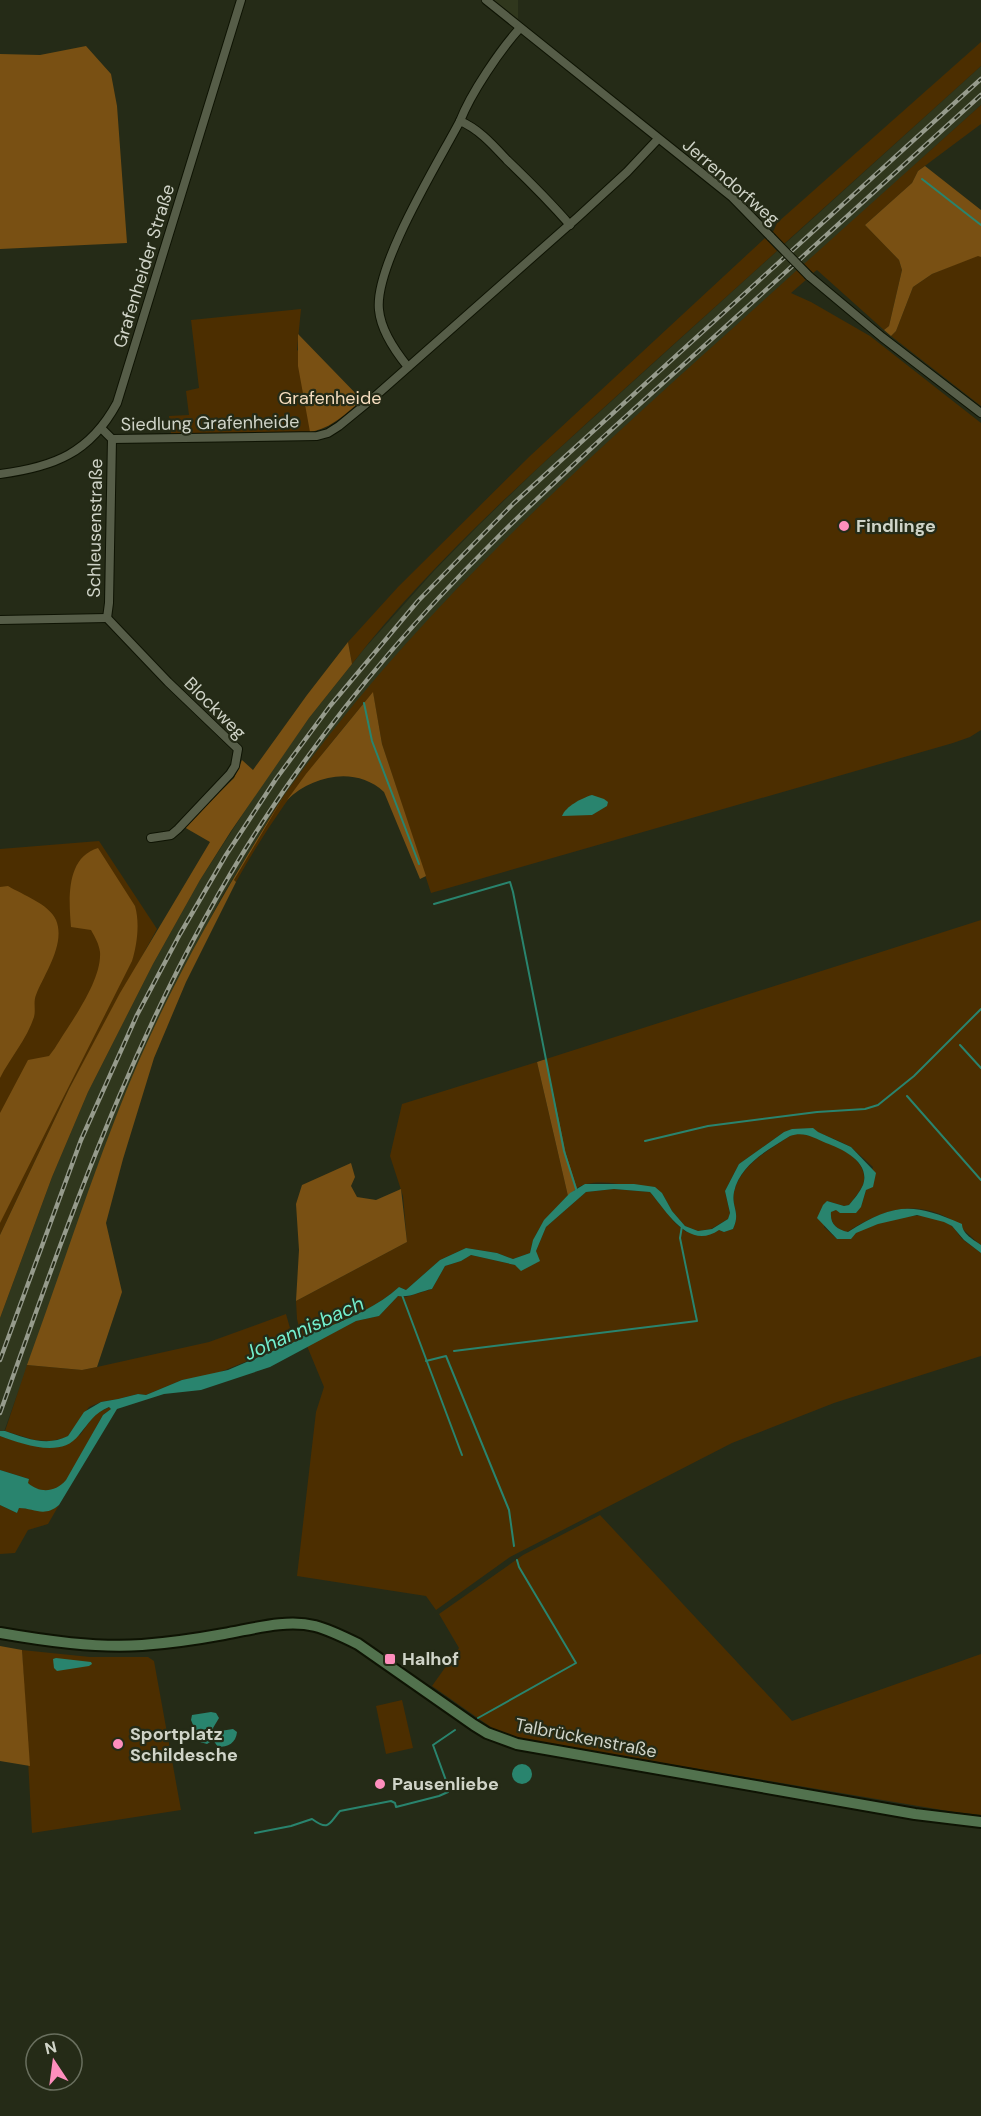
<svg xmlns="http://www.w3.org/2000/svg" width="981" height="2116" font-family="'DM Sans',sans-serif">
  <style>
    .built { fill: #30371d }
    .green { fill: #4c2e00 }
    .forest { fill: #795013 }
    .water { fill: #29846e }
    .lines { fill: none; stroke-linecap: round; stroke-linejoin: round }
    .stream { stroke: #29846e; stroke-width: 2 }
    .street-casing { stroke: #0e1303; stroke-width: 10 }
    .secondary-casing { stroke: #0e1303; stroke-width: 14 }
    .street { stroke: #565d48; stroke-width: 8 }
    .secondary { stroke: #52724e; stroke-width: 10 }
    .rail-casing { stroke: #969b8c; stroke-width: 4.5 }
    .rail { stroke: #252b17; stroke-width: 2; stroke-dasharray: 7; stroke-linecap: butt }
    .street-bridge-casing { stroke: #0e1303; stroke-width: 10; stroke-linecap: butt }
    .street-bridge { stroke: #565d48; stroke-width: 8 }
    .poi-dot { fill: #fe8ebd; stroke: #252b17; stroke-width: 2 }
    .labels { text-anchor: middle; stroke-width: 4.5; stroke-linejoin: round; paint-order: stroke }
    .street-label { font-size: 18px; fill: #d0d4c8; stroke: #252b17 }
    .park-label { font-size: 18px; fill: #f6ddbf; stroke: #252b17 }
    .poi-label { font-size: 18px; font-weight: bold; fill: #d0d4c8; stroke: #252b17; text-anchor: start }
    .water-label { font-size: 20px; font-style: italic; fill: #73eecd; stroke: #252b17 }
  </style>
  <rect width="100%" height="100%" fill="#252b17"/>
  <g class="built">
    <path d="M494 0H518V19Z"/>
    <path d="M981 66V105L664 392 528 518 463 583 402 649 284 796 222 896 156 1024 120 1107 0 1443V1318L52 1177 88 1092 153 964 200 880 265 780 309 718 364 649 434 571 479 525 540 466Z"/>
  </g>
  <g class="green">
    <path d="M981 42V66L784 244 773 232 777 223Z"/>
    <path d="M981 105V124L918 171 912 183 865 225 899 260 902 270 889 326 884 330 817 270 813 273 804 264Z"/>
    <path d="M765 238 777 251C714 308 651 365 588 422 505 498 421 575 352 664L348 642 398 587 530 456Z"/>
    <path d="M978 255 981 257V406L891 336 896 331 913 287 932 274Z"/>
    <path d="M797 270 807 279 791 293 811 302 870 336 981 423V730L970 737 953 743 431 893 382 744 373 693C322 752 274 813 236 882L234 880C251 852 266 821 285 794 427 594 617 434 797 270Z"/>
    <path d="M301 309 297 350 362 400C346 414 332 428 310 432L171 434 169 416 189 415 186 391 199 388 191 320Z"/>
    <path d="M99 841 157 929 69 1089 0 1235V849Z"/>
    <path d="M981 920V1245C969 1236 958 1222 944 1216 909 1200 879 1212 847 1232 836 1229 831 1224 830 1212L836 1210 861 1207 873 1167 851 1147 839 1141 817 1132H784L739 1164 725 1191 730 1214 728 1219 711 1229 698 1231 685 1226 672 1211 662 1193C640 1189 597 1175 577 1188L566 1154 546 1059Z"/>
    <path d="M537 1062 568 1196C550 1217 536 1224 530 1253L513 1259 497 1253 466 1248 440 1260 406 1290 399 1287C378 1306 354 1316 328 1327L320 1328 315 1325 308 1328 302 1338 297 1319 296 1301 407 1242 403 1196 390 1156 402 1104Z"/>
    <path d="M797 1133C818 1136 873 1155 863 1185 860 1191 854 1199 849 1205L844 1206 827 1201 824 1227 837 1239C870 1228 916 1202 950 1225 955 1228 958 1234 962 1239 968 1244 975 1248 981 1253V1356L834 1403 732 1443 510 1557 436 1610 426 1596 297 1576 316 1412 324 1387 307 1346 356 1321 379 1316 398 1296 406 1297 432 1289 445 1266 461 1261 471 1255 515 1265 536 1251 546 1227 586 1192 614 1189 650 1192 675 1223 686 1232 719 1230 724 1232 733 1229C741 1212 731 1206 734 1192 741 1164 768 1151 790 1136Z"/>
    <path d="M286 1314 294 1342 213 1375 182 1380 146 1395 138 1394 118 1399 101 1402 89 1407 68 1436 64 1438 51 1441 34 1440 5 1431 27 1365 82 1370 97 1367 209 1342Z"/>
    <path d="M110 1407 111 1409 103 1415C92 1433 77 1470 62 1485 52 1494 36 1492 27 1483L29 1479 0 1470V1436L22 1443 50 1448 80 1435 95 1414Z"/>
    <path d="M0 1505 17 1513 19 1508C34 1507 46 1516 59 1505L48 1524 28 1530 15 1553 0 1554Z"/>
    <path d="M600 1515 792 1721 981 1654V1815L954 1812 514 1738 495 1730 432 1686 459 1648 439 1614 523 1555Z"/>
    <path d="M22 1650 90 1657H148L154 1661 181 1810 32 1833Z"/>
    <path d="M402 1700 413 1748 386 1754 376 1706Z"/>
  </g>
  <g class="forest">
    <path d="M86 46 111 74 117 106 127 243 0 249V54L40 55Z"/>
    <path d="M925 166 981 210V257L978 256 932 274 913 287 896 331 891 336 884 330 889 326 902 270 899 260 865 225 912 183 918 171Z"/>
    <path d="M298 334 362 400C345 414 332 428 310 432L298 366Z"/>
    <path d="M348 642 352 664 309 718 231 831 200 880 153 964 88 1092 52 1177 0 1318V1235L69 1089 120 993 210 842 184 827 234 778 242 760 253 770 307 695Z"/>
    <path d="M373 692 382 744 426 876 420 879 384 792C356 766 313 775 287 800L306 774Z"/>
    <path d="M284 796 234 880 236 882 186 982 154 1058 123 1159 106 1223 122 1292 97 1367 82 1370 27 1365C58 1280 86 1193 119 1109 162 998 221 896 284 796Z"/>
    <path d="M98 848 135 906C140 923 137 945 132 961L0 1223V1113L28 1060 49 1056 55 1048C70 1023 102 981 100 952 99 944 95 937 91 930L71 927C69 901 65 858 98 848Z"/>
    <path d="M8 886C23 895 49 904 56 920 66 944 44 974 36 995 33 1002 36 1010 34 1017 27 1039 10 1058 0 1078V887Z"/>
    <path d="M546 1059 566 1154 577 1188 568 1196 537 1062Z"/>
    <path d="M351 1163 355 1177 351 1186 357 1197 376 1200 401 1189 407 1242 296 1301 299 1250 296 1204 302 1185Z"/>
    <path d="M0 1646 22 1650 30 1766 0 1761Z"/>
  </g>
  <g class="water">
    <path d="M592 795 604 799 608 802 607 806 592 815 562 816C566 806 582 798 592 795Z"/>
    <path d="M813 1128 818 1132 851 1147 876 1173 873 1187 866 1190 861 1207 856 1213H840L836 1210 831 1212C830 1224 836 1229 848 1232 893 1203 913 1202 962 1224 962 1234 974 1240 981 1245V1253L964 1240 952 1226 944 1222 917 1215 878 1224 856 1233 851 1239H837L817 1218 823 1205 827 1201 844 1206 849 1205C854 1199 860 1192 863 1185 871 1162 842 1149 826 1143 814 1138 804 1131 790 1136 768 1150 740 1164 734 1192 731 1207 741 1212 733 1229L724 1232 719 1230C689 1251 667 1212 650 1192L614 1189 586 1192 546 1227 536 1251 540 1261 521 1271 515 1265 471 1255 461 1261 445 1266 432 1289C421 1291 410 1298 398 1296L379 1316 356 1321 270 1367 201 1390 164 1394 117 1409 59 1505C44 1518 34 1508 19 1508L17 1513 0 1505V1470L29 1479 28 1483C39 1493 55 1493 66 1480L103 1415 111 1409 109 1407C94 1413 89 1423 79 1435 61 1459 23 1444 0 1436V1431H5C25 1438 47 1447 68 1436L84 1412 101 1402 118 1399 138 1394 146 1395 182 1380 228 1370 294 1342 305 1335 308 1328 315 1325 320 1328 328 1327C354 1316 378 1306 399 1287L406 1290 440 1260 466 1248 497 1253 513 1259 530 1253 533 1240 544 1220 570 1193 585 1184H634L655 1187 662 1193 672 1211 685 1226 698 1231 712 1229 728 1219 730 1213 725 1191 739 1164 784 1132 792 1129Z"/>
    <path d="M56 1658 91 1662 92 1664 89 1666 57 1671 54 1668 53 1659Z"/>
    <path d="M211 1712 216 1713 219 1718 213 1728 214 1732 233 1729 237 1732C236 1743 228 1747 218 1747L213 1740 207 1744 200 1742 191 1720 192 1715Z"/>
    <circle cx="522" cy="1774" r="10"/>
  </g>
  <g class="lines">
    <g class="stream">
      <path d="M922 179 981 225"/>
      <path d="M364 703 372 741 419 864"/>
      <path d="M434 904 510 882 513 892 564 1151 577 1192"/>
      <path d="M960 1045 981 1068"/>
      <path d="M907 1096 981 1180"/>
      <path d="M645 1141 708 1126 817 1112 865 1109 878 1105 914 1076 981 1009"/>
      <path d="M402 1295 462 1455"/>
      <path d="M454 1351 697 1321 680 1238 682 1226"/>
      <path d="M426 1361 446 1356 509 1510 514 1546"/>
      <path d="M478 1718 576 1663 519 1567 517 1560"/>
      <path d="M255 1833 291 1826 312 1819C330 1832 329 1823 340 1811L391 1801 395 1803 396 1807 439 1796 448 1792V1786L433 1745 455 1730"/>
    </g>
    <g class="street-casing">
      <g id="street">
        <path d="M486 0 732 197 771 237"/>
        <path d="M460 121C471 93 500 50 520 28"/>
        <path d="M809 276 882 337 981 413"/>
        <path d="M408 367C395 351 381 331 379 310 374 266 438 163 460 121 479 129 493 145 507 160 529 181 550 202 570 225"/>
        <path d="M101 428 112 439 317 436 328 433 339 426 372 399 578 217 627 172 658 139"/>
        <path d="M0 474C54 467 90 453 117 403L241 0"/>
        <path d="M107 618 168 682 238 749 235 766 230 774 178 829 171 835 151 838"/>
        <path d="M107 618 109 603 112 439"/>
        <path d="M0 620 107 618"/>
      </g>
    </g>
    <g class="secondary-casing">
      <path id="secondary" d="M0 1633C46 1641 95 1648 142 1645 169 1643 197 1639 224 1634 253 1629 286 1619 315 1626 330 1630 344 1637 358 1644L474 1725 487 1733 517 1744 915 1814 981 1822"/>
    </g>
    <use href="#street" class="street"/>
    <use href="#secondary" class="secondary"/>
    <g class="rail-casing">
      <g id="rail">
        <path d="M0 1360 81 1140 137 1015 180 934 226 855 276 779 330 706 418 601 514 503 981 79"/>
        <path d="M0 1413C73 1208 142 1007 262 823 328 722 406 628 491 544 553 482 617 424 682 366 782 276 881 185 981 95"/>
      </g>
    </g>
    <use href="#rail" class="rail"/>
    <g class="street-bridge-casing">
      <path id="street-bridge" d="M771 237 809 276"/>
    </g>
    <use href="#street-bridge" class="street-bridge"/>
  </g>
  <g class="poi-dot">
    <circle cx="844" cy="526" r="6"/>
    <rect x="384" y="1653" width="12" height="12" rx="3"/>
    <circle cx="118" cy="1744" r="6"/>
    <circle cx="380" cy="1784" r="6"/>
  </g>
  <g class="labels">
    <g class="street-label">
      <text transform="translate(731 182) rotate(41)" y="6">Jerrendorfweg</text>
      <text transform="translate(144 266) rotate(-73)" y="6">Grafenheider Straße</text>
      <text transform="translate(210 423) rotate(-1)" y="6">Siedlung Grafenheide</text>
      <text transform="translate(95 528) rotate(-89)" y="6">Schleusenstraße</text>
      <text transform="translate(215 708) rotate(45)" y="6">Blockweg</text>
      <text transform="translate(586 1738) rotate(11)" y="6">Talbrückenstraße</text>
    </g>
    <g class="park-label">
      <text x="330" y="404">Grafenheide</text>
    </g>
    <g class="poi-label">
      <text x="856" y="532">Findlinge</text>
      <text x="402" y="1665">Halhof</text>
      <text x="130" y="1740">Sportplatz<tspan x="130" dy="21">Schildesche</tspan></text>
      <text x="392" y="1790">Pausenliebe</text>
    </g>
    <g class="water-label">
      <text transform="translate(304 1328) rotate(-24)" y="7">Johannisbach</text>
    </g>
  </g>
  <g transform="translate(54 2062) rotate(347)"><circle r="28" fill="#252b17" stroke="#696f5e" stroke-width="1.5"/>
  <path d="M0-4.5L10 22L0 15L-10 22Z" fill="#fe8ebd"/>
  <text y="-9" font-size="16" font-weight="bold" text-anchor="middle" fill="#d0d4c8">N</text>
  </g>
</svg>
